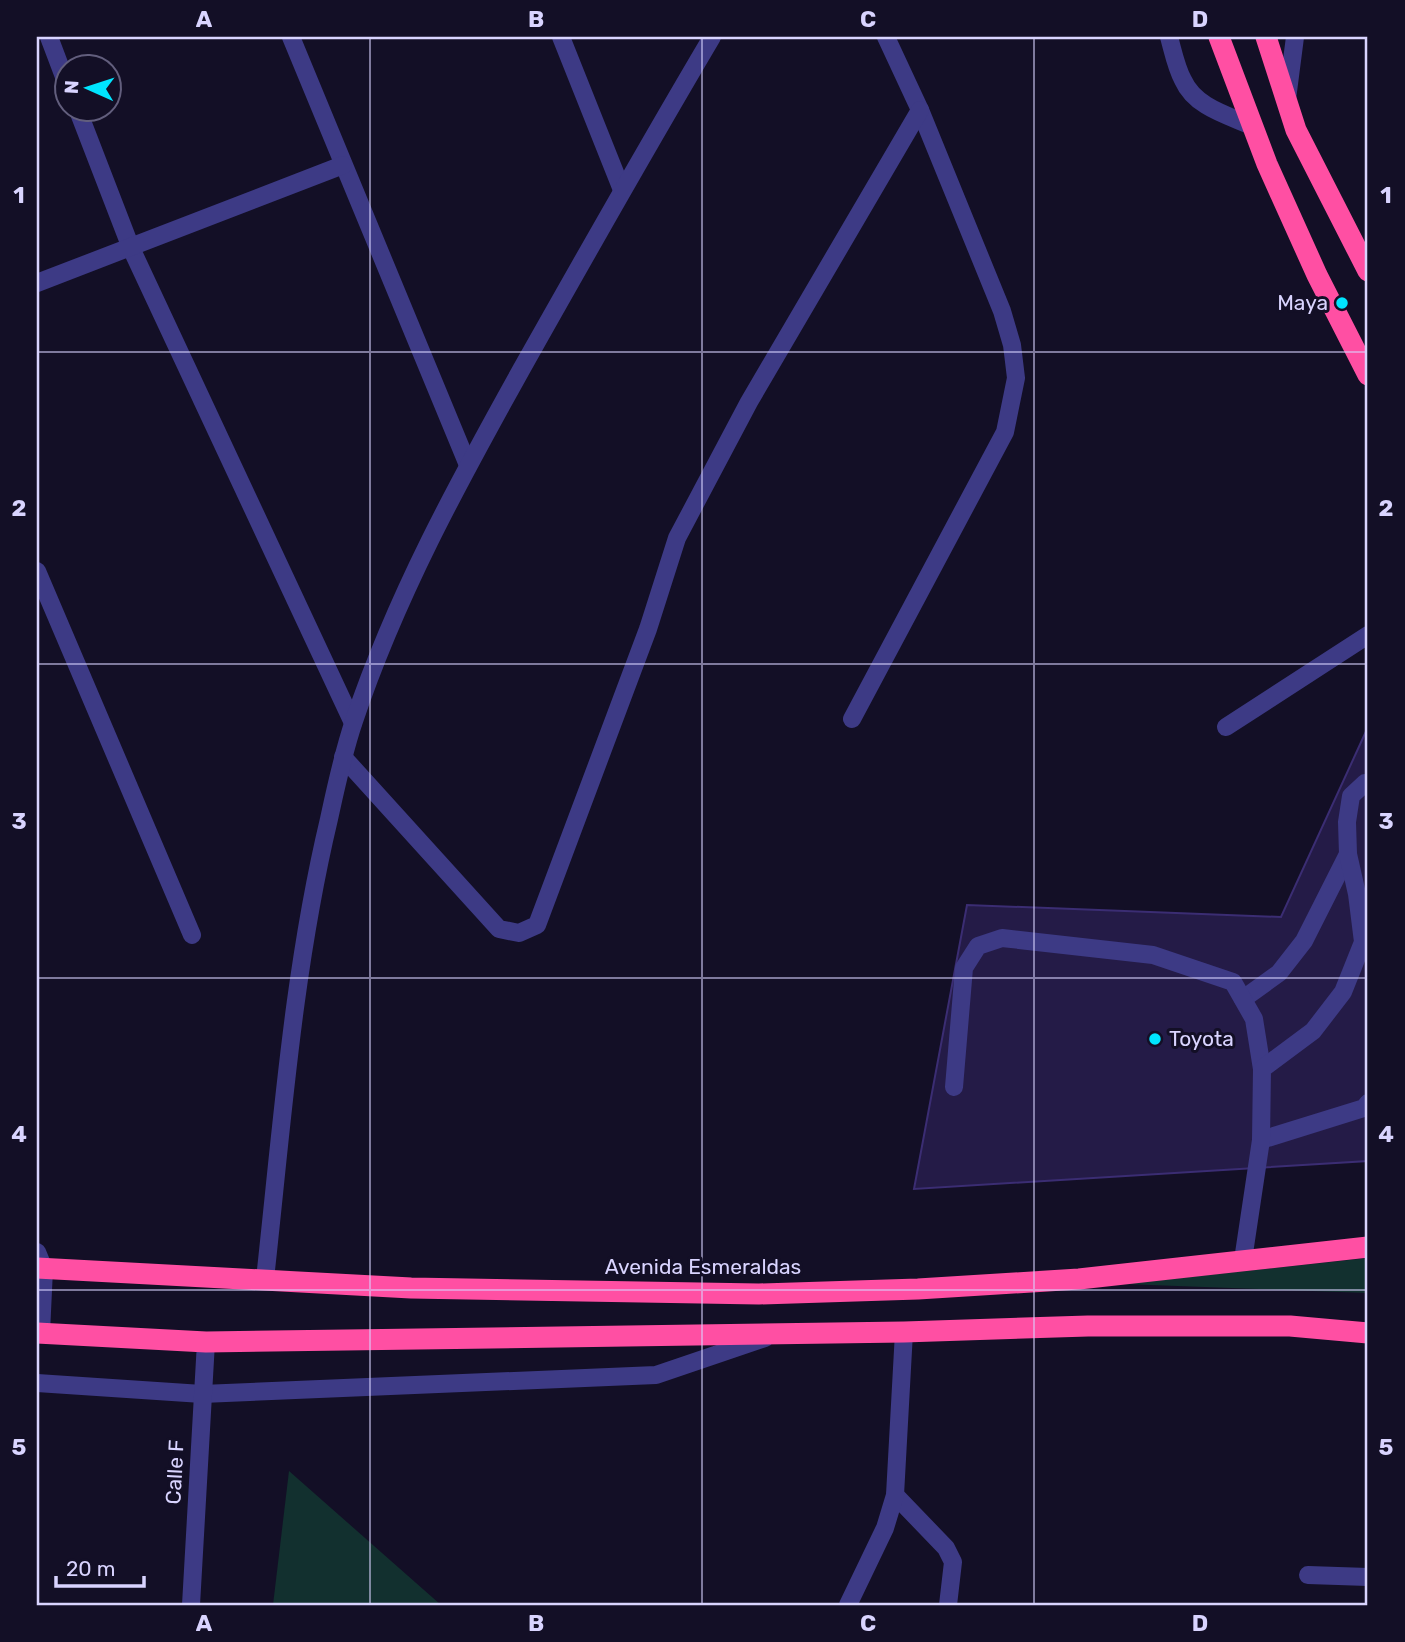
<svg xmlns="http://www.w3.org/2000/svg" width="1405" height="1642" font-family="Rubik,sans-serif">
  <style>
    .green { fill: #12302f }
    .building { fill: #241b47; stroke: #3b2d73; stroke-width: 2 }
    .lines { fill: none; stroke-linecap: round; stroke-linejoin: round }
    .minor { stroke: #3d3a85; stroke-width: 18 }
    .highway { stroke: #ff4fa3; stroke-width: 21 }
    .grid { fill: none; stroke: #d9d4ff; stroke-width: 2; stroke-opacity: 0.55 }
    .poi-dot { fill: #00e5ff; stroke: #130f26; stroke-width: 2.5 }
    .labels { text-anchor: middle; stroke-width: 6; stroke-linejoin: round; paint-order: stroke }
    .poi-label { font-size: 21px; fill: #d9d4ff; stroke: #130f26; text-anchor: end }
    .street-label { font-size: 21px; fill: #d9d4ff; stroke: #130f26 }
    .neatline { fill: none; stroke: #d9d4ff; stroke-width: 2.5 }
    .grid-label { font-size: 23px; text-anchor: middle; font-weight: bold; fill: #d9d4ff }
  </style>
  <rect width="100%" height="100%" fill="#130f26"/>
  <g class="green">
    <path d="M1368 1258V1293L1123 1284Z"/>
    <path d="M289 1471 441 1605H273Z"/>
  </g>
  <path class="building" d="M1368 727V1161L914 1189 967 905 1281 917Z"/>
  <g class="lines">
    <g class="minor">
      <path d="M49 37 66 82"/>
      <path d="M291 37 468 465"/>
      <path d="M561 37 622 190"/>
      <path d="M1169 37C1173 51 1176 67 1183 80 1195 107 1227 115 1252 126"/>
      <path d="M1287 99 1295 37"/>
      <path d="M77 108 131 248 353 723"/>
      <path d="M37 283 343 165"/>
      <path d="M37 571 192 935"/>
      <path d="M852 719 1005 432 1016 378 1012 345 1002 311 920 110 886 37"/>
      <path d="M1226 727 1368 635"/>
      <path d="M343 757 499 929 519 933 537 925 648 629 677 538 749 402 920 110"/>
      <path d="M1243 999 1279 973 1304 941 1348 854"/>
      <path d="M954 1087 964 968 978 946 1002 938 1153 955 1233 982 1254 1019 1262 1069"/>
      <path d="M1261 1140 1364 1108 1368 1103"/>
      <path d="M37 1252 44 1269 41 1333"/>
      <path d="M1243 1260 1261 1140 1262 1069 1313 1031 1343 992 1363 942 1357 894 1348 854 1347 822 1351 796 1365 783H1368"/>
      <path d="M265 1279C282 1125 293 970 329 819 336 787 343 753 354 721 396 596 457 485 521 370 584 258 647 147 712 37"/>
      <path d="M37 1383 202 1394 656 1375 765 1338"/>
      <path d="M895 1495 946 1548 953 1562 948 1605"/>
      <path d="M1308 1575 1368 1577"/>
      <path d="M191 1605 206 1342"/>
      <path d="M848 1605 885 1528 895 1495 904 1332"/>
    </g>
    <g class="highway">
      <path d="M1219 37 1267 164 1317 275 1368 375"/>
      <path d="M1266 37 1296 130 1368 271"/>
      <path d="M37 1268 411 1288 759 1294 918 1289 1079 1279 1368 1247"/>
      <path d="M37 1333 206 1342 904 1332 1088 1326H1290L1368 1333"/>
    </g>
  </g>
  <path class="grid" d="M370 37V1605M702 37V1605M1034 37V1605M37 352H1368M37 664H1368M37 978H1368M37 1290H1368"/>
  <g class="poi-dot">
    <circle cx="1342" cy="303" r="7"/>
    <circle cx="1155" cy="1039" r="7"/>
  </g>
  <g class="labels">
    <g class="poi-label">
      <text x="1328" y="310">Maya</text>
      <text x="1169" y="1046" text-anchor="start">Toyota</text>
    </g>
    <g class="street-label">
      <text x="703" y="1274">Avenida Esmeraldas</text>
      <text transform="translate(175 1472) rotate(-87)" y="7">Calle F</text>
    </g>
  </g>
  <rect width="1405" height="1642" fill="none" stroke="#130f26" stroke-width="77"/>
  <g transform="translate(88 88) rotate(273)"><circle r="33" fill="#130f26" stroke="#625e7d" stroke-width="2"/>
  <path d="M0-5L12 26L0 18L-12 26Z" fill="#00e5ff"/>
  <text y="-10" font-size="19" font-weight="bold" text-anchor="middle" fill="#d9d4ff">N</text>
  </g>
  <path d="M56 1576v10h88v-10" fill="none" stroke="#d9d4ff" stroke-width="3.5"/>
  <text x="66" y="1576" font-size="21" fill="#d9d4ff" stroke="#130f26" stroke-width="5" paint-order="stroke">20 m</text>
  <rect x="38" y="38" width="1328" height="1566" class="neatline"/>
  <g class="grid-label">
    <text x="204" y="27">A</text>
    <text x="536" y="27">B</text>
    <text x="868" y="27">C</text>
    <text x="1200" y="27">D</text>
    <text x="19" y="203">1</text>
    <text x="1386" y="203">1</text>
    <text x="19" y="516">2</text>
    <text x="1386" y="516">2</text>
    <text x="19" y="829">3</text>
    <text x="1386" y="829">3</text>
    <text x="19" y="1142">4</text>
    <text x="1386" y="1142">4</text>
    <text x="19" y="1455">5</text>
    <text x="1386" y="1455">5</text>
    <text x="204" y="1631">A</text>
    <text x="536" y="1631">B</text>
    <text x="868" y="1631">C</text>
    <text x="1200" y="1631">D</text>
  </g>
</svg>
